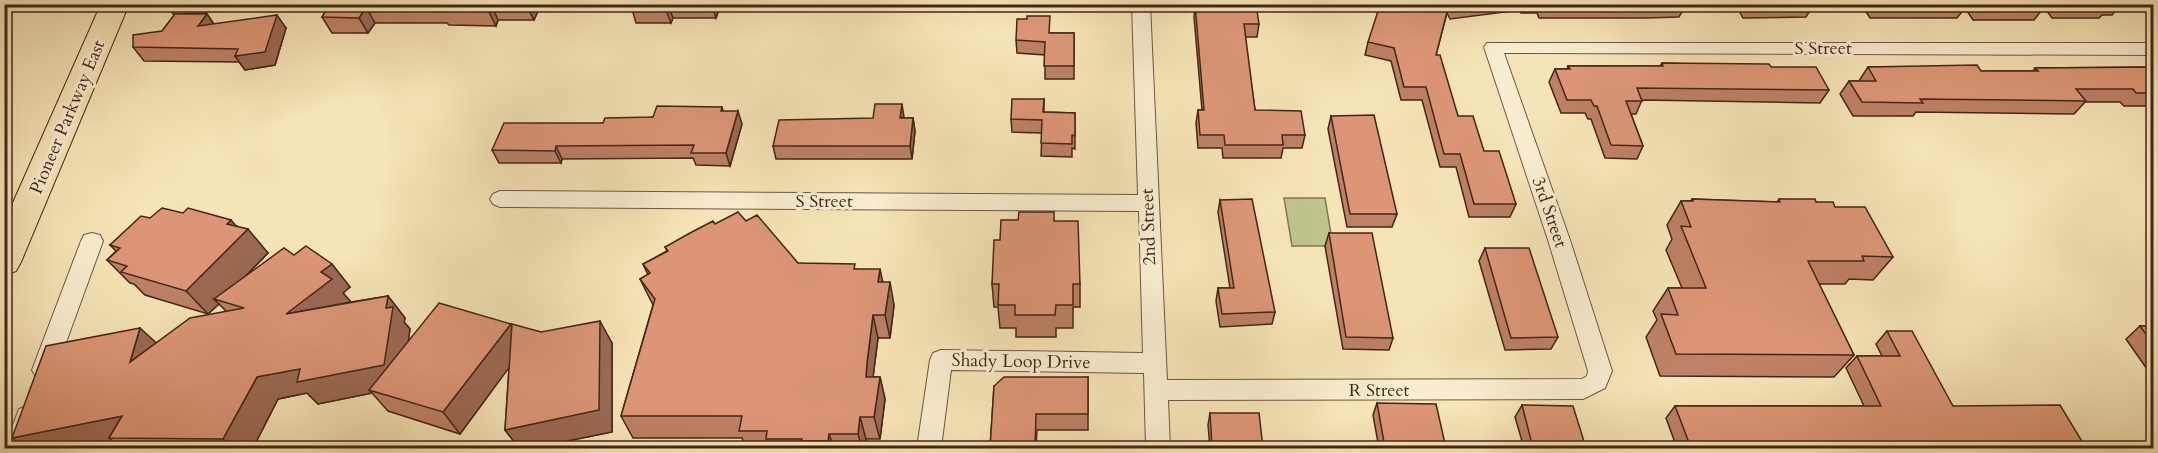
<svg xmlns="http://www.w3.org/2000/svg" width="2158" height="453" font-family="Cardo,serif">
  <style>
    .green { fill: #bec48d; stroke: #807552; stroke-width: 1.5 }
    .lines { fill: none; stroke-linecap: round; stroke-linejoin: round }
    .street-casing { stroke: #705640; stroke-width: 2 }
    .primary-casing { stroke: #432618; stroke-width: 2 }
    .street { fill: #f8edd0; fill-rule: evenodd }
    .primary { fill: #f5e4b7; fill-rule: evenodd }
    .wall { fill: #bd8166; stroke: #432618; stroke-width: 1.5 }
    .shaded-wall { fill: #9a6953; stroke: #432618; stroke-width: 1.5 }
    .building { fill: #dc9677; stroke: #432618; stroke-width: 1.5 }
    .labels { text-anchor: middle; stroke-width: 6; stroke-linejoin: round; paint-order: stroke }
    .street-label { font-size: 18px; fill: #432618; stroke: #f8edd0 }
  </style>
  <rect width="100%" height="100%" fill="#f5e4b7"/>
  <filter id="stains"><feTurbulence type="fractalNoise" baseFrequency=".00333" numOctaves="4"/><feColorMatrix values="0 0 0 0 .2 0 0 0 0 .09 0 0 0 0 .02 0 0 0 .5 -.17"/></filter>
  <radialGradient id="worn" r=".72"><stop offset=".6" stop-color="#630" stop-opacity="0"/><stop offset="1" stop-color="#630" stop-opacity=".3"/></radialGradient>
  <path class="green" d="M1284 198H1325L1333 246H1292Z"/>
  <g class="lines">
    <g class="street-casing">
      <g id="street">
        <path d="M1132 4H1150L1167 380 1582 379 1587 376 1588 371 1548 240 1484 47 1487 43H2154V55L1504 53 1570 240 1612 371 1605 388 1583 399 1168 400 1170 448H1146L1144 373 951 370 941 448H917L930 360 933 353 941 350 1143 353 1139 211 500 207 493 204 490 199 493 194 500 191 1138 195Z"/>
        <path d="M92 233 100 235 103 241 56 370 52 377 44 380 36 377 32 370 81 241 84 235Z"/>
        <path d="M27 406 35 409 39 416 27 448H4L19 409Z"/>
      </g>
    </g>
    <g class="primary-casing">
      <path id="primary" d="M101 4H129L21 262 16 271 4 275V223Z"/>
    </g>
    <use href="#street" class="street"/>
    <use href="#primary" class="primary"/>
  </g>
  <g class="wall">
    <path d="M166 4H211L206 13 181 14H207L214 24 286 28 275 65 245 70 239 62 144 61 133 47 162 31 175 14 174 15Z"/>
    <path d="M330 4H541L534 20H498L496 26 449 25 447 23H375L368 33H332L322 17Z"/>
    <path d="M633 4H721L716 18H673L671 23H636L632 9Z"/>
    <path d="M1195 4 1259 24 1257 37H1245L1255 110 1305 135 1302 148H1283L1281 158H1223L1222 148H1198L1196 123 1198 110H1202L1194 17Z"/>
    <path d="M1386 4H2121L2112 15H2102L2099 18H2052L2044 7 2034 20H1973L1965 8 1957 18H1870L1865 10 1811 9 1806 17 1743 18 1737 7 1683 10 1679 17 1646 18H1539L1537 13H1521L1520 10 1450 19 1447 13 1436 55 1458 116 1484 151 1516 204 1510 217H1469L1456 167H1440L1422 100H1401L1391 61 1365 55 1368 42 1384 12Z"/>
    <path d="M1050 33H1074V79H1045V55L1017 53 1016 40Z"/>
    <path d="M1662 63 1771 67 1829 90 1820 103 1642 100 1636 114H1631L1643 146 1637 159 1605 158 1591 119H1588L1585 113H1561L1549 82 1555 69H1567L1568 66H1660Z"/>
    <path d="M1868 67 1981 71H2033L2035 68 2154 67V106H2124L2120 102H2085L2074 114 1916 112 1913 116H1853L1840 94 1849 81H1859Z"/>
    <path d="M1044 99V112L1075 113V149L1072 148V157L1041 156 1042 133 1012 132 1011 119Z"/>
    <path d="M722 107 723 111 742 124 730 166 696 165 693 158 562 159 561 163H499L492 150 603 123 653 117Z"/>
    <path d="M1331 116 1397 214 1392 227H1347L1328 129Z"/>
    <path d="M904 118H913L915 131 912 159H776L773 146Z"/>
    <path d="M1692 199 1777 202 1779 199 1816 202 1835 207 1893 257 1873 280 1849 279 1845 284H1819L1854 355 1834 377 1660 376 1646 337 1657 320 1653 311 1668 288H1682L1666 250 1672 239 1667 225 1681 201H1691Z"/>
    <path d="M1220 200 1275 312 1272 324 1220 327 1216 301 1218 288H1230L1218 212Z"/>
    <path d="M746 221 798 263 856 269 883 282 894 305 890 338H878L873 377H880L885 399 880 439H866L865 448H746L742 438H633L621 416 653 305 640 279 648 275 643 264 667 251 665 247 715 224Z"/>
    <path d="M1054 221 1080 284V307H1073V328H1056V337H1016V328H1000L998 307H994L992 284 1000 240Z"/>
    <path d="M237 226 268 253 244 278 294 255 350 287 343 293 351 302 388 296 405 318 404 322 410 329 408 341 511 324 512 326 541 332 612 343V432L533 448H519L505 430 509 367 460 434 388 411 372 393 318 404 307 393 278 399 253 448H122L116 444 95 448 156 343 226 311 219 304 208 314 145 295 134 284 130 283 107 260 116 251 110 245Z"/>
    <path d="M1329 233 1393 338 1389 350 1343 349 1325 246Z"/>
    <path d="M1485 248 1558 337 1551 349 1505 350 1479 261Z"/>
    <path d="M2140 326H2154V379L2126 339Z"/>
    <path d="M1887 331 1953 406 2086 448H1677L1666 418 1675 406H1864L1846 368 1857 356H1882L1876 344Z"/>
    <path d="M1088 377V430H1037L1036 448H990L994 386Z"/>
    <path d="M1377 403 1446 448H1379L1373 415Z"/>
    <path d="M1522 405 1586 448H1524L1515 417Z"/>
    <path d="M1210 413 1263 448H1210L1208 425Z"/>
  </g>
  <g class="shaded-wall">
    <path d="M200 4H211L206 13Z"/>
    <path d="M491 4 498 20 496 26 488 10Z"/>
    <path d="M541 4 534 20 526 5Z"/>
    <path d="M668 4 673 18 671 23 666 10Z"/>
    <path d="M721 4 716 18 712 5Z"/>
    <path d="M366 7 375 23 368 33 359 18Z"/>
    <path d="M207 14 216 28 198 26Z"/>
    <path d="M277 15 286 28 275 65 245 70 235 56Z"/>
    <path d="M902 104 904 117 900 118Z"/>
    <path d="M738 111 742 124 730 166 726 153Z"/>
    <path d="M913 118 915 131 912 159 910 146Z"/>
    <path d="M556 146 562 159 561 163 555 151Z"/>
    <path d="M231 220 243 234 248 229 268 253 221 301 214 299 219 304 208 314 186 291 227 224Z"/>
    <path d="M332 264 350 287 343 293 351 302 286 314 321 272Z"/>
    <path d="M880 269 885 292 878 282Z"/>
    <path d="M890 282 894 305 890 338 885 315Z"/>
    <path d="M388 296 405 318 404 322 410 329 402 388 369 390 372 393 318 404 307 393 278 399 253 448H234L223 439 257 377 386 308Z"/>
    <path d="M873 315 878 338 872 385 866 377 867 363Z"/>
    <path d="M600 321 612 343V432L533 448H519L505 430Z"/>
    <path d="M511 324 525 346 460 434 443 412Z"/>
    <path d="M140 328 164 350 130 362Z"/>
    <path d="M880 377 885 399 880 439 874 417Z"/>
    <path d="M122 416 109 438 116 444 95 448H26L12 438Z"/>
    <path d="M860 417 866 439 865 448H862L858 434Z"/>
    <path d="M829 434 834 448H831L828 441Z"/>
  </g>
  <g class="building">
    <path d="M330 4H491L488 10H441L442 7H366L359 18 322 17Z"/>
    <path d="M633 4H668L666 10 632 9Z"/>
    <path d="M1195 4H1256L1259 24H1244L1255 110 1301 111 1305 135H1282L1283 145H1225L1224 135H1200L1198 110H1204Z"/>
    <path d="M1386 4H1449L1436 55H1440L1458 116H1473L1484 151H1499L1516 204H1474L1460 154H1444L1426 87H1404L1394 48 1368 42 1378 11 1384 12Z"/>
    <path d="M1899 4H1966L1967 5Z"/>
    <path d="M1982 4H2044V7L1983 6Z"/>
    <path d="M175 14H207L198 26 277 15 265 52 235 56 238 49 133 47V35L162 31Z"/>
    <path d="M1027 16H1050L1049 33H1074V66H1044L1045 42 1016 40 1017 19H1027Z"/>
    <path d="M1662 63 1769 64 1771 67H1816L1829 90 1637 88 1642 101H1626L1643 146 1611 145 1597 106H1594L1591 100H1567L1555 69H1570L1568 66H1663Z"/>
    <path d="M1977 65 1981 71H2038L2035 68 2154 67V93H2136L2133 89H2076L2086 101 1920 99 1923 103 1862 102 1849 81H1876L1868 67Z"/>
    <path d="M1012 99H1044L1043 112 1075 113V136L1072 135V144L1041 143 1042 120 1011 119Z"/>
    <path d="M875 104H902L900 118H913L910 146H773L779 120 873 118Z"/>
    <path d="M657 106 722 107 721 111H738L726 153H691L694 145 556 146 555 151 492 150 504 123H603L605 118 653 117Z"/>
    <path d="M1374 115 1397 214H1350L1331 116Z"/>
    <path d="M1252 199 1275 312 1222 314 1218 288H1234L1220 200Z"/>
    <path d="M1692 199 1780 202 1779 199H1815L1816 202H1833L1835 207H1865L1893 257 1862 256 1864 261H1808L1854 355 1676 354 1661 314 1678 315 1668 288H1706L1681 226 1691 227 1681 201H1693Z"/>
    <path d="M162 208 183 213 188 208 231 220 227 224 248 229 186 291 121 272 127 266 107 260 120 248 110 245 141 216 150 218Z"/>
    <path d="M738 212 746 221 757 215 798 263 855 264 854 269H880L878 282H890L885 315H873L867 363 866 377H880L874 417H860L858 434H829L828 441H802V439H766L767 431H739L742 416H621L655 299 640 279 650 273 643 264 668 251 665 247 690 233 713 221 715 224Z"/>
    <path d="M1019 212H1054V221H1078L1080 284H1073V305H1056L1055 315H1015V305H998L999 284H992L994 240H1000L1001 220H1018Z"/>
    <path d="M1329 233H1372L1393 338 1346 337Z"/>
    <path d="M306 246 332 264 321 272 332 279 286 314 388 296 386 308 393 307 384 365 297 382 300 369 257 377 223 439 109 438 122 416 12 438 46 346 140 328 130 362 190 318 244 308 214 299 284 248 294 255Z"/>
    <path d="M1485 248H1529L1558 337 1511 338Z"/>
    <path d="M439 303 511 324 443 412 369 390Z"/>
    <path d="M600 321 599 410 505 430 512 324 541 332Z"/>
    <path d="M2140 326H2154V345Z"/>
    <path d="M1887 331H1912L1953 406 2060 405 2086 448H1691L1675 406H1881L1857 356H1900Z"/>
    <path d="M1004 377H1088V414H1036L1035 448H990L994 386Z"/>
    <path d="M1377 403 1436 404 1446 448H1385Z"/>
    <path d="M1522 405 1573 406 1586 448H1533Z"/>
    <path d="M1210 413H1259L1263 448H1212Z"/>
  </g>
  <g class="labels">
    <g class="street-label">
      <text x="1823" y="54">S Street</text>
      <text transform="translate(67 117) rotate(-67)" y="6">Pioneer Parkway East</text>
      <text x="824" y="207">S Street</text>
      <text transform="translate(1550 212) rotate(71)" y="6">3rd Street</text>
      <text transform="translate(1148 227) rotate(-92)" y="6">2nd Street</text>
      <text transform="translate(1021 361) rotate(1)" y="6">Shady Loop Drive</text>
      <text x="1379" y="396">R Street</text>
    </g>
  </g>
  <rect width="2158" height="453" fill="none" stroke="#f5e4b7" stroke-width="24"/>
  <rect x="6" y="6" width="2146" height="441" fill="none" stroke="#432618" stroke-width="3"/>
  <rect x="12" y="12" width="2134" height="429" fill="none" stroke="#432618" stroke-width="1.5"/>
  <rect width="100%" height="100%" filter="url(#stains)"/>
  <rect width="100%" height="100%" fill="url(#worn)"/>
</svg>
